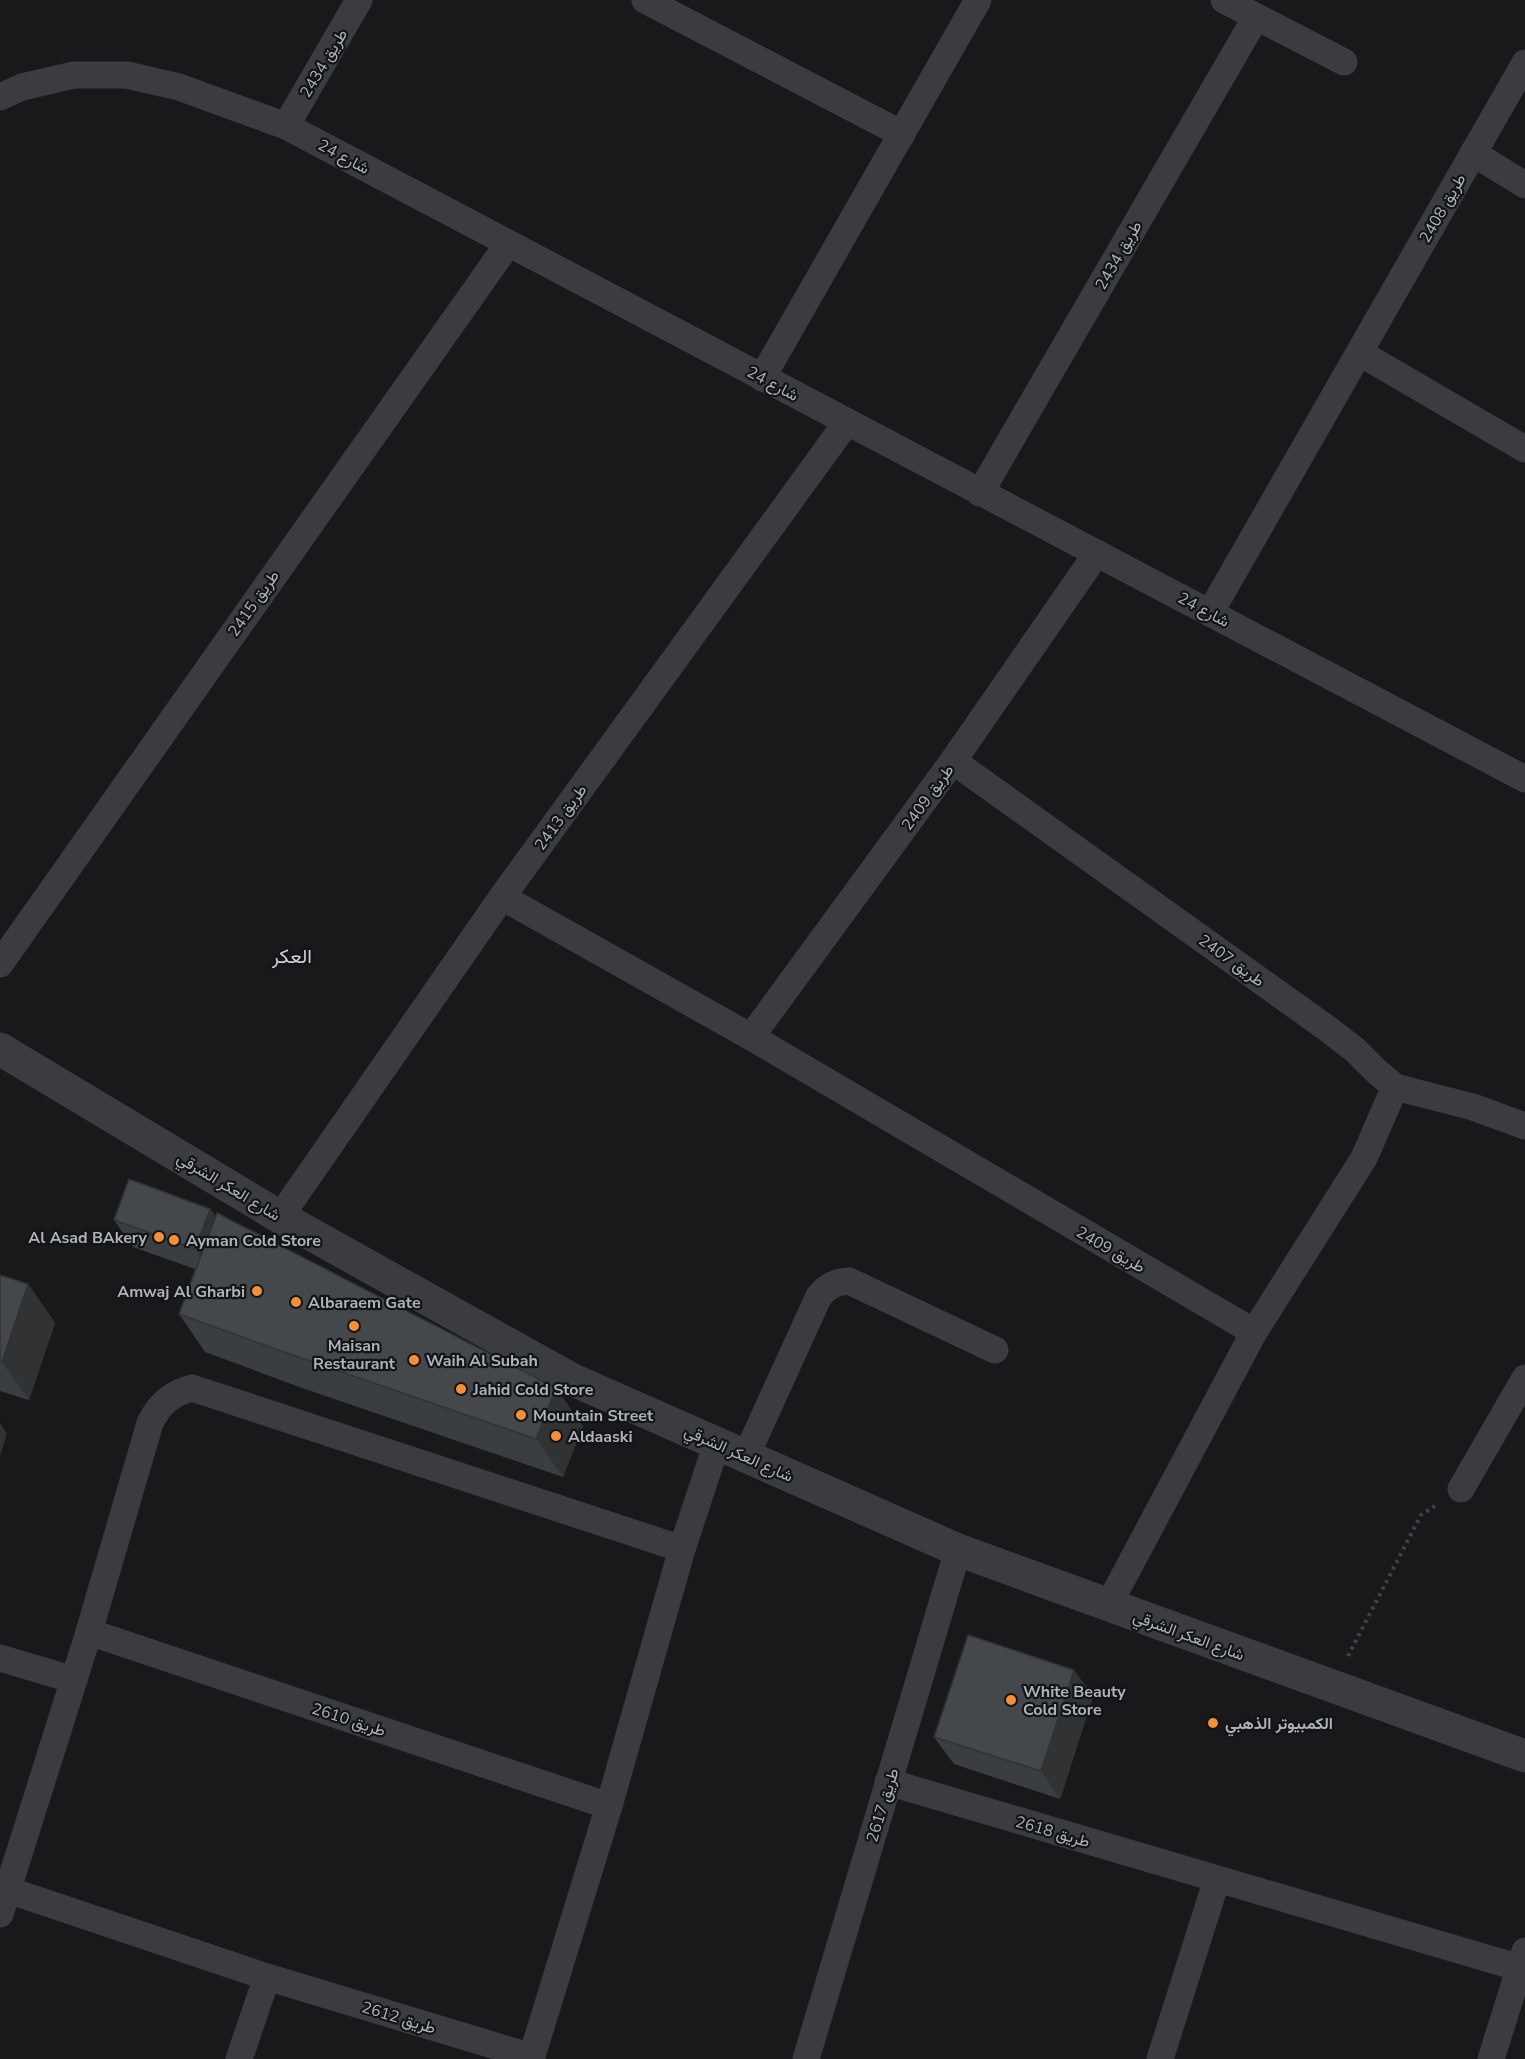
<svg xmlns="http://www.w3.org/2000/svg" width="1525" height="2059" font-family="'Nunito Sans',Vazirmatn,sans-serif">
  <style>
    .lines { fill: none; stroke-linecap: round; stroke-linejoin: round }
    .path { stroke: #404347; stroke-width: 4; stroke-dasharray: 3 4.5; stroke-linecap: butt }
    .minor { stroke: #3a3c40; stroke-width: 27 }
    .tertiary { stroke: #3a3c40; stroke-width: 33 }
    .wall { fill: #3b3e40 }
    .shaded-wall { fill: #303234 }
    .building { fill: #45484b; stroke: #303234; stroke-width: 1.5 }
    .poi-dot { fill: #f28f3a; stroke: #141416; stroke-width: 2 }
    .labels { text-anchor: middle; stroke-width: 4.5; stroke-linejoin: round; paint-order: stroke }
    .street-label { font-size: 16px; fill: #abb3bb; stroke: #141416 }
    .poi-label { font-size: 16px; font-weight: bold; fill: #abb3bb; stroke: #141416; text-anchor: start }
    .quarter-label { font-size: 20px; fill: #ccd1d7; stroke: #141416 }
  </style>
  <rect width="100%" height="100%" fill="#19191b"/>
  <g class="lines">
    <path class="path" d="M1348 1656 1421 1515 1435 1506"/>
    <g class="minor">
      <path d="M645 0 902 134"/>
      <path d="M1224 0 1344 62"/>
      <path d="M0 97 22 87 74 75H127L179 87 286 126 1525 779"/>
      <path d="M286 126 359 0"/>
      <path d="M1473 153 1525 185"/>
      <path d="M1360 353 1525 449"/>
      <path d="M762 378 978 0"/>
      <path d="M980 493 1256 17"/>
      <path d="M1210 613 1525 63"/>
      <path d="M953 761 1328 1029 1355 1050 1374 1069 1395 1087 1473 1107 1525 1126"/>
      <path d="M502 897 751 1037 1254 1332"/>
      <path d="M0 964 508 244"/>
      <path d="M751 1037 953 761 1097 553"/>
      <path d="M280 1217 502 897 847 422"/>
      <path d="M746 1456 819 1296C828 1286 835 1282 849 1281L995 1350"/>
      <path d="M1461 1489 1525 1378"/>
      <path d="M1108 1606 1254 1332 1364 1158 1395 1087"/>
      <path d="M89 1632 609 1806"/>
      <path d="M0 1658 74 1680"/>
      <path d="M888 1782 1520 1968"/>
      <path d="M8 1890 267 1977 532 2057"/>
      <path d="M0 1914 89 1632 150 1423C159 1404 172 1393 192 1388L682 1549"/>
      <path d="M239 2059 267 1977"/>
      <path d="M531 2059 609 1806 682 1549 717 1443"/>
      <path d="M806 2059 958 1550"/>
      <path d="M1160 2059 1217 1879"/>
      <path d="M1491 2059 1525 1951"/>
    </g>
    <path class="tertiary" d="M0 1049 280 1217 571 1379 958 1550 1525 1756"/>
  </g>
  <g class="wall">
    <path d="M210 1209 216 1217 583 1426 563 1477 305 1389 205 1352 179 1314 195 1269 133 1247 114 1220Z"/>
    <path d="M0 1275 28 1284 55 1323 29 1400 0 1391Z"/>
    <path d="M1074 1670 1093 1697 1060 1799 954 1764 934 1737Z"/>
  </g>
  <g class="shaded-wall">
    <path d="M210 1209 229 1236 214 1276 195 1249Z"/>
    <path d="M28 1284 55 1323 29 1400 2 1362Z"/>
    <path d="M556 1388 583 1426 563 1477 536 1439Z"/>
    <path d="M0 1423 7 1434 0 1456Z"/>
    <path d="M1074 1670 1093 1697 1060 1799 1041 1771Z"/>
  </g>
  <g class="building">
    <path d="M129 1179 210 1209 195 1249 114 1220Z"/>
    <path d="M217 1213 556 1388 536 1439 278 1350 179 1314Z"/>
    <path d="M0 1275 28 1284 2 1362H0Z"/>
    <path d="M968 1635 1074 1670 1041 1771 934 1737Z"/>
  </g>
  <g class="poi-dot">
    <circle cx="159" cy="1237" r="6"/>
    <circle cx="174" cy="1240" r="6"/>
    <circle cx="257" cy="1291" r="6"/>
    <circle cx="296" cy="1302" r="6"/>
    <circle cx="354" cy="1326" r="6"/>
    <circle cx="414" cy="1360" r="6"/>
    <circle cx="461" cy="1389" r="6"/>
    <circle cx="521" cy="1415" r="6"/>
    <circle cx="556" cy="1436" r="6"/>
    <circle cx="1011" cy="1700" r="6"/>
    <circle cx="1213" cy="1723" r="6"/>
  </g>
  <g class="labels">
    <g class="street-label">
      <text transform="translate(323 63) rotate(-59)" y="6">طريق 2434</text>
      <text transform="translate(344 156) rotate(28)" y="6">شارع 24</text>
      <text transform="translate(1442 208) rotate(-60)" y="6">طريق 2408</text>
      <text transform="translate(1118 255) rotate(-60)" y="6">طريق 2434</text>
      <text transform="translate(773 383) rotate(28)" y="6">شارع 24</text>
      <text transform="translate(253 603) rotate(-55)" y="6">طريق 2415</text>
      <text transform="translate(1204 609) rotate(28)" y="6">شارع 24</text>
      <text transform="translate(927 797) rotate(-54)" y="6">طريق 2409</text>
      <text transform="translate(560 817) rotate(-54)" y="6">طريق 2413</text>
      <text transform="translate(1232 960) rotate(36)" y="6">طريق 2407</text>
      <text transform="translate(229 1186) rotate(31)" y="6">شارع العكر الشرقي</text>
      <text transform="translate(1111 1249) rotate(30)" y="6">طريق 2409</text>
      <text transform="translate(739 1453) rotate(24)" y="6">شارع العكر الشرقي</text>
      <text transform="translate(1189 1635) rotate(20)" y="6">شارع العكر الشرقي</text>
      <text transform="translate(349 1719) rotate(18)" y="6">طريق 2610</text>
      <text transform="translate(882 1805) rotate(-73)" y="6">طريق 2617</text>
      <text transform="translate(1053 1831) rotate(16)" y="6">طريق 2618</text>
      <text transform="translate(399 2017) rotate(17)" y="6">طريق 2612</text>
    </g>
    <g class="poi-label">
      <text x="147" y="1243" text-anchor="end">Al Asad BAkery</text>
      <text x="186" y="1246">Ayman Cold Store</text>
      <text x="245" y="1297" text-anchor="end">Amwaj Al Gharbi</text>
      <text x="308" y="1308">Albaraem Gate</text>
      <text x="354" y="1351" text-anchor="middle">Maisan<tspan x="354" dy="18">Restaurant</tspan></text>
      <text x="426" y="1366">Waih Al Subah</text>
      <text x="473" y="1395">Jahid Cold Store</text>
      <text x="533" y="1421">Mountain Street</text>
      <text x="568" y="1442">Aldaaski</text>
      <text x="1023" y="1697">White Beauty<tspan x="1023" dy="18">Cold Store</tspan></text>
      <text x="1225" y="1729">الكمبيوتر الذهبي</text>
    </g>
    <g class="quarter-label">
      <text x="292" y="963">العكر</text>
    </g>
  </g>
</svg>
